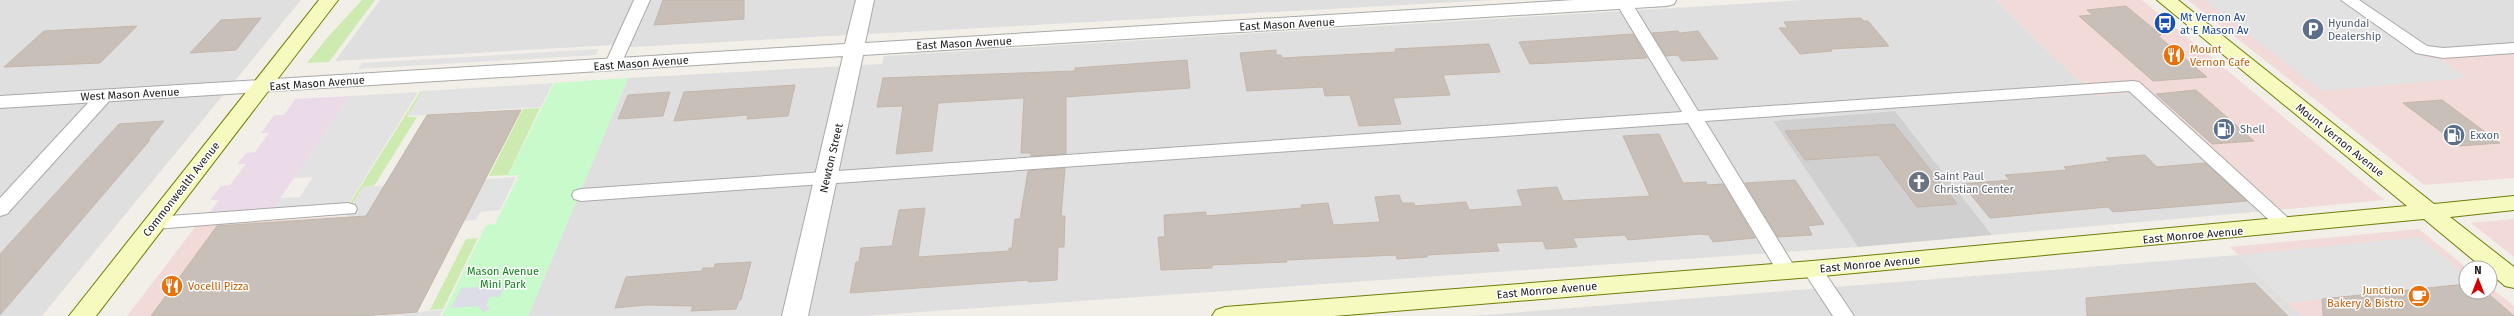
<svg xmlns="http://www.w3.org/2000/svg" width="2514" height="316" font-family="'Fira Sans',sans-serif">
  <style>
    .residential { fill: #e0dfdf }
    .commercial { fill: #f2dad9 }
    .industrial { fill: #ebdbe8 }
    .religious { fill: #d0d0d0 }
    .grass { fill: #cdebb0 }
    .park { fill: #c8facc }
    .parking { fill: #e2e2e2 }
    .plaza { fill: #dddde8 }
    .building { fill: #c7bfb8; stroke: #c4b6ab }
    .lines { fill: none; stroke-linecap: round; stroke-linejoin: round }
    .lane-casing { stroke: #a9a9a9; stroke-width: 2 }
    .street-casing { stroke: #a9a9a9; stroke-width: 2 }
    .secondary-casing { stroke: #707d05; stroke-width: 2 }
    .lane { fill: #fff; fill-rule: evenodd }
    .street { fill: #fff; fill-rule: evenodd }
    .secondary { fill: #f7fabf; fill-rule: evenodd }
    .labels { text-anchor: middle; stroke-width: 3; stroke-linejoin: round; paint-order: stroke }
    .transit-label { font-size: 11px; fill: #164399; stroke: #fff; text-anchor: start }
    .service-label { font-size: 11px; fill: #4e5e75; stroke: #fff; text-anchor: start }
    .street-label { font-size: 11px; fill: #222; stroke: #fff }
    .food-label { font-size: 11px; fill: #c56008; stroke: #fff; text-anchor: start }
    .worship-label { font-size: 11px; fill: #5b616d; stroke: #fff; text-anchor: start }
    .park-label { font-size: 11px; fill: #0c8416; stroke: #fff }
  </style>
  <rect width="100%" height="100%" fill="#f2efe9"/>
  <g class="residential">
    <path d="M0 0H301L42 316H0Z"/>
    <path d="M380 0H1494L631 47 614 45 335 61Z"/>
    <path d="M1803 0H1996L2094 96 2149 91 2277 210 1992 235 1895 111 1773 121 1858 247 863 316H528L628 78 882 64 884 56Z"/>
    <path d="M2351 0H2514V49L2429 54Z"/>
    <path d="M2238 255 2301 316H1471Z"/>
  </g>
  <g class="commercial">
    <path d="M1996 0H2142L2384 200 2277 210 2149 91 2094 96Z"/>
    <path d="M2188 0H2346L2429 54 2514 49V178L2424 185Z"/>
    <path d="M344 216 281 316H127L196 226Z"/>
    <path d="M2514 219V257L2471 223Z"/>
    <path d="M2419 229 2467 268 2466 292H2490V287L2514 306V316H2301L2230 247Z"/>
  </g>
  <path class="industrial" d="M350 96 273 209 209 213 219 200H210L221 186 230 185 246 164H237L246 153 255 152 269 133H261L274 115H284L295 99Z"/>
  <path class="religious" d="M1895 111 1992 235 1858 247 1773 121Z"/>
  <g class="grass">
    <path d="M362 0H375L329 62 307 63 327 38Z"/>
    <path d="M423 91 407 117H417L374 186 363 187 353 203H350L420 92Z"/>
    <path d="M540 108 508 175 489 176 523 109Z"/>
    <path d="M478 238 443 309 430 310 466 239Z"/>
  </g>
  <path class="park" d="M628 78 528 316H442L486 225 495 224 519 175 508 176 554 83Z"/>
  <g class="parking">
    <path d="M2204 0H2343L2427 58H2439L2467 78 2322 91Z"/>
    <path d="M598 49 596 55 358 69 362 63Z"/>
    <path d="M553 83 541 107 408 116 423 91Z"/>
    <path d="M418 92 349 203 273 208 280 198 300 197 313 177 294 178 350 96Z"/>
    <path d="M516 177 500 210 480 212 476 220 337 230 363 187Z"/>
    <path d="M2420 237 2466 276V284L2288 303 2238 255Z"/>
    <path d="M443 310 440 316H364Z"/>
  </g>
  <path class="plaza" d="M505 285 500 297H490L486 305 490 309 483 312 478 306 451 308 461 288Z"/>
  <g class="building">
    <path d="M663 0H744V19L654 25Z"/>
    <path d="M2126 6 2161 35 2158 36 2207 77 2153 81 2079 16 2093 15 2087 10Z"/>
    <path d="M261 18 236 50 190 53 221 20Z"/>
    <path d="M1861 18 1864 21H1868L1889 46 1830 49 1832 51 1800 54 1779 28H1788L1784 22Z"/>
    <path d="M137 26 100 63 4 67 44 31Z"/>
    <path d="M1678 31 1680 33 1698 31 1718 59 1682 61 1678 55 1666 56 1652 33Z"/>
    <path d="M1633 34 1647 58 1530 64 1519 42Z"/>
    <path d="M1489 44 1500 72 1443 75 1450 95 1393 98 1401 124 1359 126 1350 95 1325 96 1323 87 1247 91 1240 53 1276 50V55H1281L1282 58 1396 52 1395 49Z"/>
    <path d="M1187 60 1190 88 1066 97V154L1031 156V153H1021L1024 98 938 103 932 151 896 154 903 106 877 107 883 78 1075 71V68Z"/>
    <path d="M795 85 788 116 747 119 748 115 674 121 684 92Z"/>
    <path d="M2196 90 2254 141 2212 144 2156 94Z"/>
    <path d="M670 92 663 116 618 119 628 95Z"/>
    <path d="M2442 100 2500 143 2460 146 2403 103Z"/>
    <path d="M521 110 417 312 361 316H151L217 226 366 216 427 115Z"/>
    <path d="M164 121 148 140H150L0 315V254L119 124Z"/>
    <path d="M1894 124 1957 204 1917 207 1878 155 1805 160 1785 131Z"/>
    <path d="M1659 134 1683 183 1706 182 1707 185 1723 184 1755 238 1713 242 1709 235 1700 234 1628 240 1625 235 1573 238 1577 247 1546 249 1543 241 1496 243 1499 251 1427 255V257L1397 259 1396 255 1286 260 1287 262 1212 265V268L1161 270 1158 237H1165L1164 215 1206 212V216L1302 208 1301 205 1328 203 1333 225 1380 222 1375 197 1399 195 1402 203H1414L1415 206 1466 202 1469 210 1523 206 1517 190 1557 187 1563 201 1650 196 1623 136Z"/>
    <path d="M2145 155 2157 167 2205 163 2247 201 2113 212 2108 207 1990 218 1962 184 2010 180 2005 175 2067 170 2064 167 2110 161 2106 158Z"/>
    <path d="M1065 168 1061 216H1065L1064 247H1058L1057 280 1028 282 1029 280 850 293 856 262H859L861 248 892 246 899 210 925 208 918 257 1009 251V248H1012L1015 219H1020L1028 171Z"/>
    <path d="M1795 180 1824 224 1808 226 1812 235 1778 237 1745 183Z"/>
    <path d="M751 262 741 300H739L736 309 691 311 693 306 646 305 615 308 626 277 702 271 703 268H714L715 264Z"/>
    <path d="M2255 283 2288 316H2087L2086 298Z"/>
    <path d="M2466 284V292H2486L2514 316H2323L2322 299Z"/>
  </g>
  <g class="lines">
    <g class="lane-casing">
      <g id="lane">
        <path d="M634 0H650L621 64 613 69 607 67 605 64Z"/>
        <path d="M1618 0H1630L1698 111 2133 81 2139 82 2297 226 2294 230 2287 232 2280 230 2129 91 1705 121 1797 271 1794 276 1787 278 1780 276 1688 123 581 201 574 199 572 195 574 191 581 189 1682 112 1616 3Z"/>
        <path d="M2341 0H2359L2427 46 2443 48 2514 43V53L2443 58 2416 53Z"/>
        <path d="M105 90 111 91 113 95 111 99 7 214 0 216V198L99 91Z"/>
        <path d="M348 203 355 205 357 209 355 213 155 229 148 227 145 223 148 219 155 217Z"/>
        <path d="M1812 262 1819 264 1854 316H1833L1802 269 1805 264Z"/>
      </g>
    </g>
    <g class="street-casing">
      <path id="street" d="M856 0H874L865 43 1574 0H1676L1674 4 1667 6 863 55 808 316H782L843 56 0 108V96L845 44Z"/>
    </g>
    <g class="secondary-casing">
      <g id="secondary">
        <path d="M319 0H338L96 316H69Z"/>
        <path d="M2157 0H2178L2434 204 2514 196V210L2450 217 2514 267V288L2505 286 2490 273V268H2483L2424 219 1812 277 1334 316H1212L1216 310 1225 307 1812 261 2407 206Z"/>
      </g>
    </g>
    <use href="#lane" class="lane"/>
    <use href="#street" class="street"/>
    <use href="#secondary" class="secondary"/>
  </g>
  <defs>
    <g id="bus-disc" transform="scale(1.15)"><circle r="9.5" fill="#1a4fb4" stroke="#fff"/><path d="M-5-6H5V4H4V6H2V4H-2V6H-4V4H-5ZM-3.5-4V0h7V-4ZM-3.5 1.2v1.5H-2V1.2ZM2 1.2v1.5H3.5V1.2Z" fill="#fff"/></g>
    <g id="parking-disc" transform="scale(1.15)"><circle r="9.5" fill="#5c6f8a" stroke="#fff"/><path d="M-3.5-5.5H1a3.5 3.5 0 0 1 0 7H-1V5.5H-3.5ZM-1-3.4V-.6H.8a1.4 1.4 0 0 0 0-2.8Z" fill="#fff"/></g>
    <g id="restaurant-disc" transform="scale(1.15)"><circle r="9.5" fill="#e8710a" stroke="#fff"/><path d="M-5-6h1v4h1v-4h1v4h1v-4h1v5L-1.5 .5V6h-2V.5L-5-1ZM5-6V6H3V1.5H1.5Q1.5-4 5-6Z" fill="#fff"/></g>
    <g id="fuel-disc" transform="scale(1.15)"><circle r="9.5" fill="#5c6f8a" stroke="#fff"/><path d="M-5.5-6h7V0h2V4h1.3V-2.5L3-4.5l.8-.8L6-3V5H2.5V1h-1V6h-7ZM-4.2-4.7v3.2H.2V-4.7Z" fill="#fff"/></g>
    <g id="church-disc" transform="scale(1.15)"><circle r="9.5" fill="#6b7280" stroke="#fff"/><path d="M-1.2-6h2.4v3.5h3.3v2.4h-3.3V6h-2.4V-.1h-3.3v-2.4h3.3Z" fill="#fff"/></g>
    <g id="cafe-disc" transform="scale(1.15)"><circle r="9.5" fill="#e8710a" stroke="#fff"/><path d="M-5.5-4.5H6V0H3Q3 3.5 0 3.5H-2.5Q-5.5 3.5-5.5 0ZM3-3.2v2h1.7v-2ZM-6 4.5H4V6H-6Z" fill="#fff"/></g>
  </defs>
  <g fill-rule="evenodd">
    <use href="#bus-disc" x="2165" y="23"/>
    <use href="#parking-disc" x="2313" y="29"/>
    <use href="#restaurant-disc" x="2174" y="55"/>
    <use href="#fuel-disc" x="2224" y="129"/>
    <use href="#fuel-disc" x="2454" y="135"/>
    <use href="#church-disc" x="1919" y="182"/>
    <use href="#restaurant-disc" x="172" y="286"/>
    <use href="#cafe-disc" x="2419" y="296"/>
  </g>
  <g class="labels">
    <g class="transit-label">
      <text x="2180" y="21">Mt Vernon Av<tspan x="2180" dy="13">at E Mason Av</tspan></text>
    </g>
    <g class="service-label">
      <text x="2328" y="27">Hyundai<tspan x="2328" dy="13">Dealership</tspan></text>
      <text x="2240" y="133">Shell</text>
      <text x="2470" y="139">Exxon</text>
    </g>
    <g class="street-label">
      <text transform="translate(1287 24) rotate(-3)" y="4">East Mason Avenue</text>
      <text transform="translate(964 43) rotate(-3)" y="4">East Mason Avenue</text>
      <text transform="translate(641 63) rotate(-4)" y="4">East Mason Avenue</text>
      <text transform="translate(317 83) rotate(-4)" y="4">East Mason Avenue</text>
      <text transform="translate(130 94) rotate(-3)" y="4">West Mason Avenue</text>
      <text transform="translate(2340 140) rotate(39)" y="4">Mount Vernon Avenue</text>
      <text transform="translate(831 158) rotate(-77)" y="4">Newton Street</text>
      <text transform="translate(181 189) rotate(-52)" y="4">Commonwealth Avenue</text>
      <text transform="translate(2193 235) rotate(-5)" y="4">East Monroe Avenue</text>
      <text transform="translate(1870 264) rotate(-5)" y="4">East Monroe Avenue</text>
      <text transform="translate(1547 290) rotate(-5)" y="4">East Monroe Avenue</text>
    </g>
    <g class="food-label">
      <text x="2190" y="53">Mount<tspan x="2190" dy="13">Vernon Cafe</tspan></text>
      <text x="188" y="290">Vocelli Pizza</text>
      <text x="2404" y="294" text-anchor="end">Junction<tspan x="2404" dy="13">Bakery &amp; Bistro</tspan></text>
    </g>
    <g class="worship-label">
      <text x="1934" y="180">Saint Paul<tspan x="1934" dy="13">Christian Center</tspan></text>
    </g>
    <g class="park-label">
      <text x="503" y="275">Mason Avenue<tspan x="503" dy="13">Mini Park</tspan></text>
    </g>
  </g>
  <g transform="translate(2478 280)"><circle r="19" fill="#ffffff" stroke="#a7a7a7"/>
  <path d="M0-3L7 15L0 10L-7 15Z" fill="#d40000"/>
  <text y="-6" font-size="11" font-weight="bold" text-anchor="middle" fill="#222222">N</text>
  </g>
</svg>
